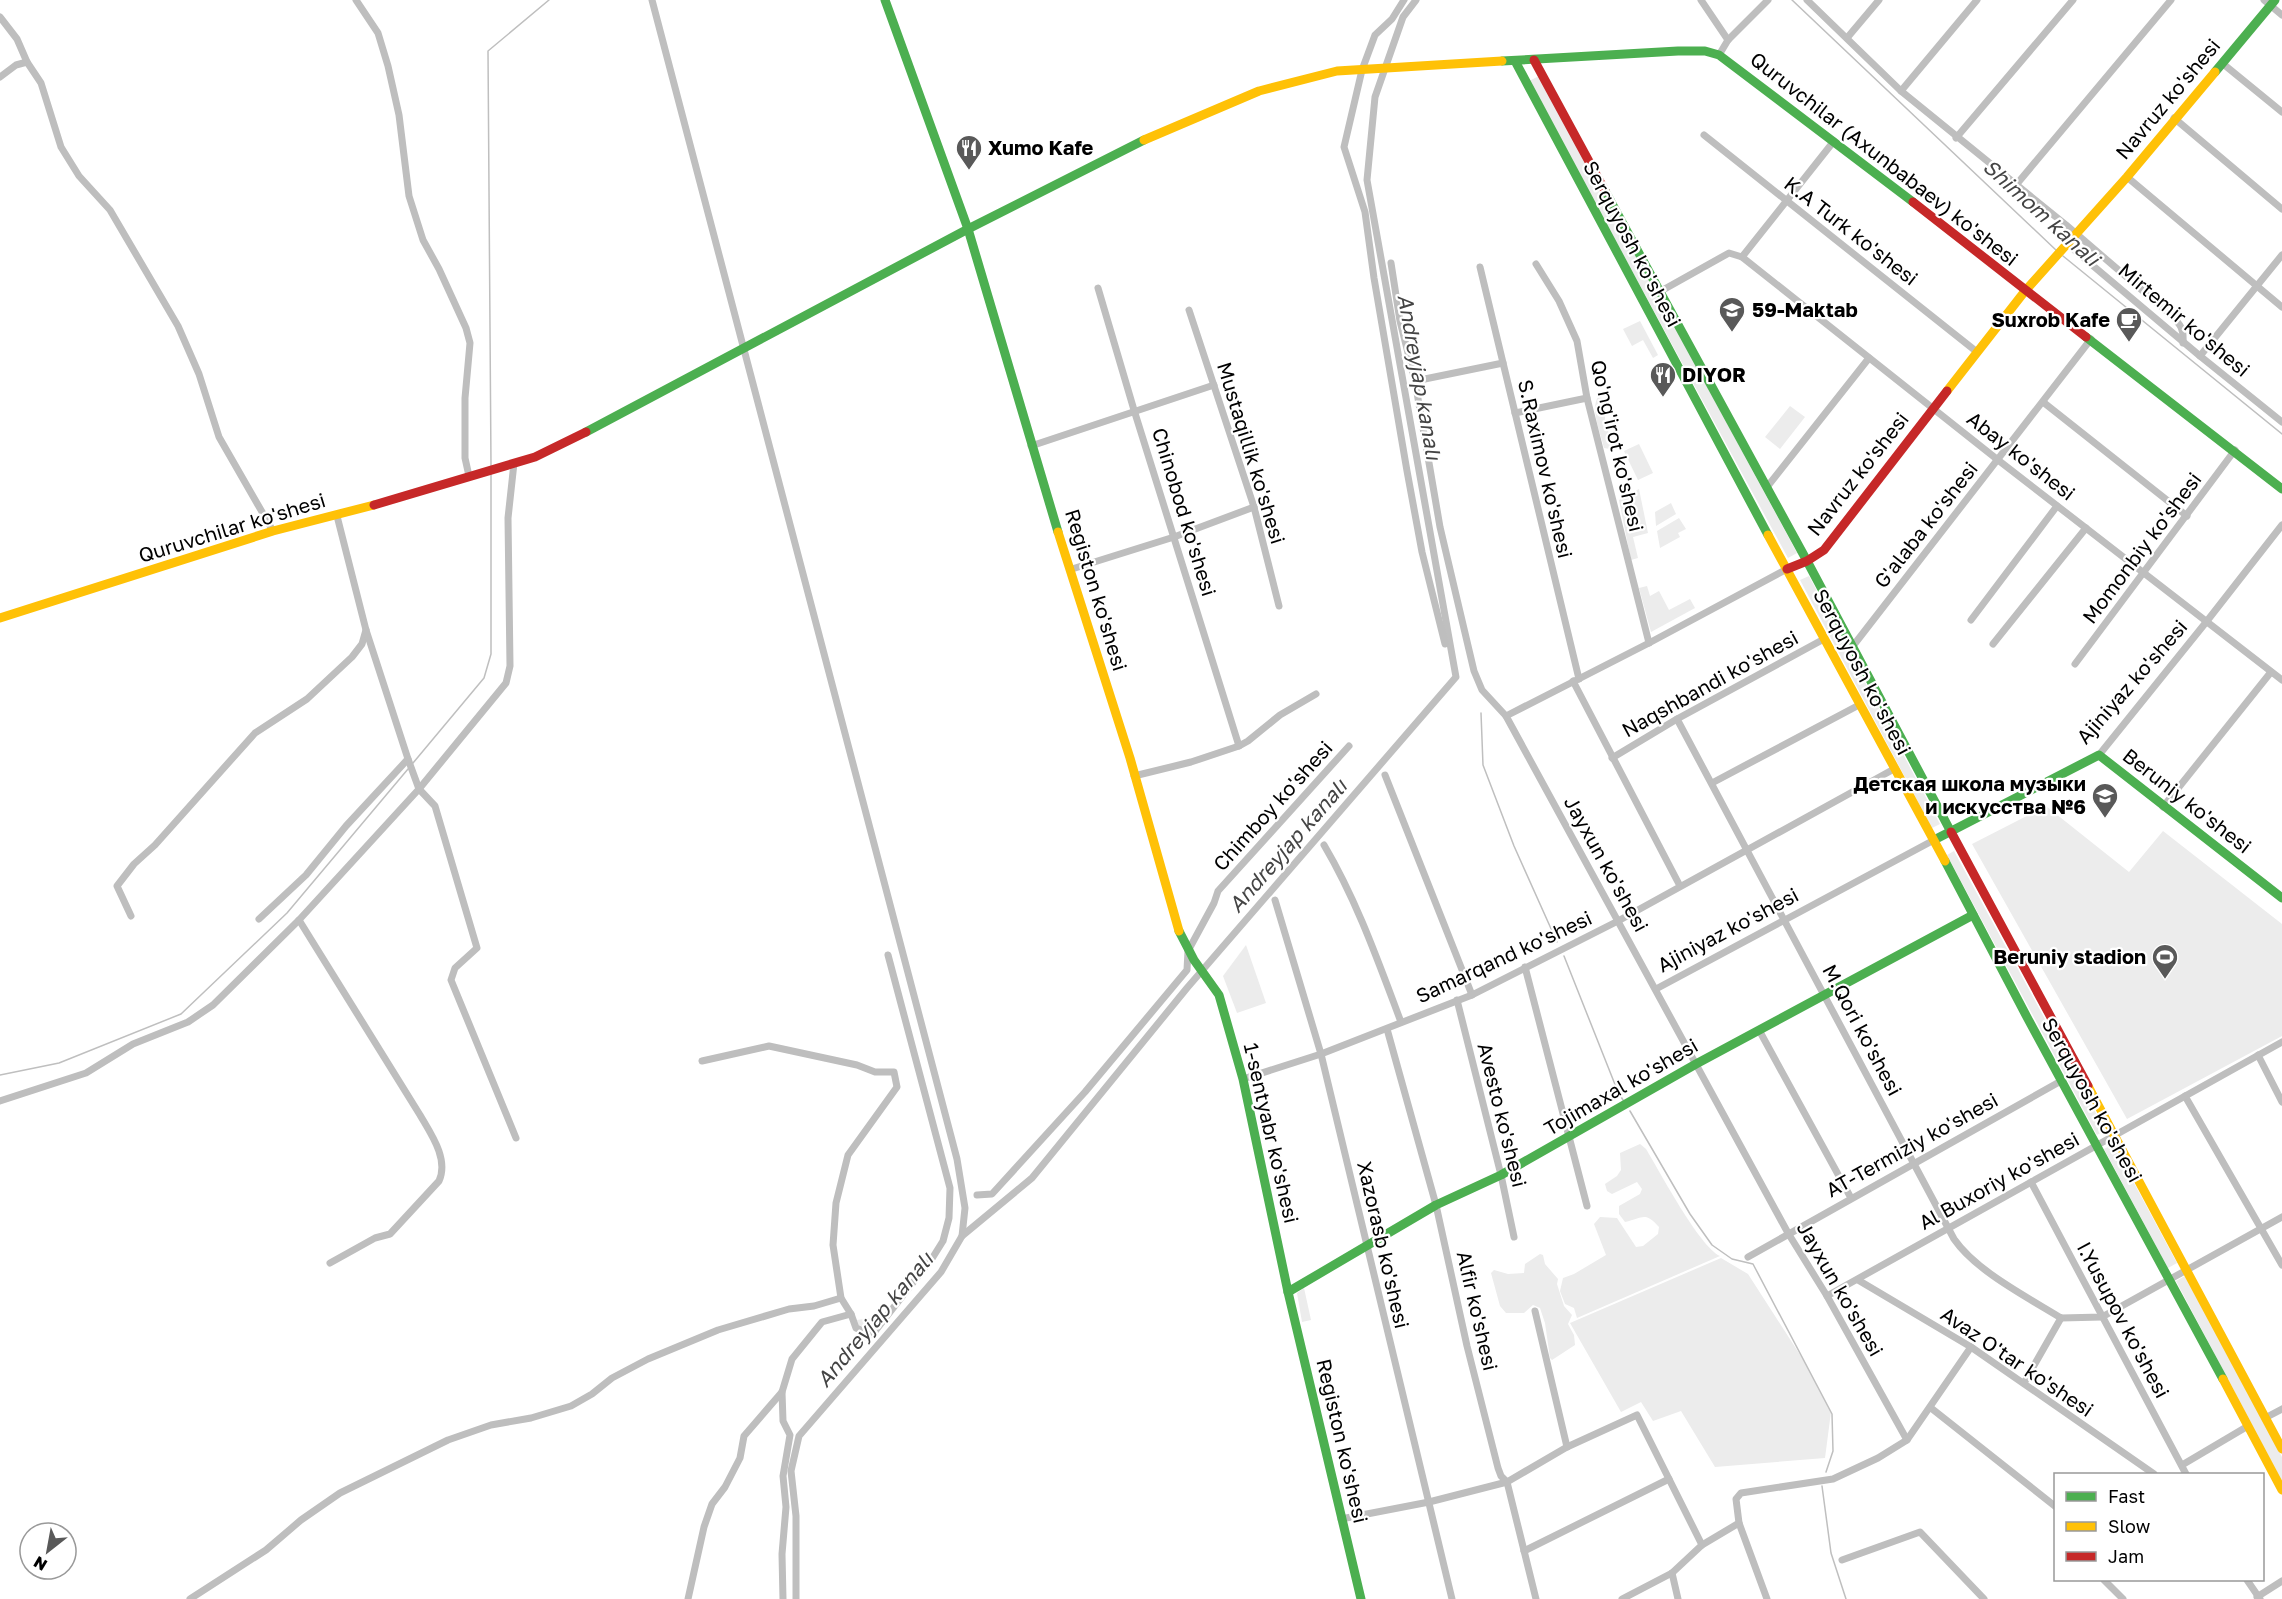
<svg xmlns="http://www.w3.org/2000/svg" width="2282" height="1599" font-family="'Golos Text',sans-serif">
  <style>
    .green { fill: #ececec }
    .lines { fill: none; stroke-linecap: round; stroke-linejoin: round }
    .stream { stroke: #bfbfbf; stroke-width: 1.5 }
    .canal { stroke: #bfbfbf; stroke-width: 7 }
    .street { stroke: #bebebe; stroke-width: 7 }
    .fast { stroke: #4caf50; stroke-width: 9 }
    .slow { stroke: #ffc107; stroke-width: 9 }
    .jam { stroke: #c62828; stroke-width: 9 }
    .labels { text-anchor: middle; stroke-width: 4.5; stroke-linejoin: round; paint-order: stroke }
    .street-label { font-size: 20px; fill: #000; stroke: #fff }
    .poi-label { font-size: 20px; font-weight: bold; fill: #000; stroke: #fff; text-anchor: start }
    .water-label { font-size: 21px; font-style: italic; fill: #444; stroke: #fff }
  </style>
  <rect width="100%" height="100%" fill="#fff"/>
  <g class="green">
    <path d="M1539 76 1797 553 1788 558 1529 81Z"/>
    <path d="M1640 321 1658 355 1653 358 1643 340 1632 346 1623 329Z"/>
    <path d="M1598 397 1602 398 1605 405V422L1612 442 1610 449 1604 448C1601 434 1590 409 1598 397Z"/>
    <path d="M1790 406 1805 417 1780 449 1765 437Z"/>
    <path d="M1639 444 1653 473 1638 480 1624 451Z"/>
    <path d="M1639 489 1648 533 1633 537 1638 558 1631 560 1619 500Z"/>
    <path d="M1671 503 1676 514 1656 526 1655 512Z"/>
    <path d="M1679 518 1686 529 1678 533 1680 537 1660 548 1657 531Z"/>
    <path d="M1809 576 1940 824 1932 828 1800 580Z"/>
    <path d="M1647 586 1650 596 1659 591 1669 610 1690 599 1695 608 1651 632 1639 588Z"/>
    <path d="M2046 806 2129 872 2163 831 2282 924V1036L2127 1119 1972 844Z"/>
    <path d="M1954 851 2105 1130 2097 1135 1947 855Z"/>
    <path d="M1246 945 1266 1003 1237 1013 1223 976Z"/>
    <path d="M1640 1144 1646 1149C1660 1172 1699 1246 1720 1256L1577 1318 1574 1308 1565 1304 1560 1291 1563 1278 1574 1274 1606 1255 1594 1224 1600 1217 1617 1218 1636 1247 1643 1246 1658 1234 1659 1227C1645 1211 1643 1218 1625 1222L1619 1214V1206L1640 1194 1642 1189 1637 1182 1612 1194 1607 1191 1605 1184 1617 1176 1621 1170 1620 1153Z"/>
    <path d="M2113 1144 2177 1263 2168 1268 2104 1149Z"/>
    <path d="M1540 1254 1543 1255 1545 1264 1558 1279 1557 1284 1564 1306 1572 1315 1568 1324 1574 1335 1575 1345 1552 1360 1550 1358 1545 1323 1540 1308 1533 1305 1524 1313H1506L1500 1306 1491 1273 1494 1270 1508 1274 1524 1273 1525 1264Z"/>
    <path d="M1721 1258 1748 1274 1804 1361 1831 1412 1825 1458 1715 1467 1681 1411 1653 1421 1641 1402 1621 1412 1570 1323Z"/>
    <path d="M2185 1276 2282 1457V1481L2176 1281Z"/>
    <path d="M1304 1288 1311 1320 1302 1322 1297 1293Z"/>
    <path d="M884 1316 862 1345 857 1320Z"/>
  </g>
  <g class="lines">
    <g class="stream">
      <path d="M1792 0 2057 251"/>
      <path d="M2063 256 2282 434"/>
      <path d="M491 466 488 51 549 0"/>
      <path d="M1481 713 1483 765 1514 846 1557 942"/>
      <path d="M413 763 484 678 491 654V473"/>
      <path d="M1564 956 1618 1092 1623 1100"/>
      <path d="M0 1075 59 1063 181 1014 287 913 408 769"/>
      <path d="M1630 1111 1690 1214 1712 1245 1732 1259 1753 1264 1832 1414 1833 1451 1826 1472"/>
      <path d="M1822 1486 1831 1553 1846 1599"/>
    </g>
    <g class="canal">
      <path d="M652 0 957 1159 965 1208 962 1236"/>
      <path d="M796 1599V1516L791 1471 799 1436 941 1272 962 1236 1032 1178 1187 988 1456 677 1367 180 1375 97 1403 17 1416 0"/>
    </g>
    <g class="street">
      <path d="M356 0 378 33 388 66 399 115 409 196 423 240 439 269 466 328 470 343 465 398V458L469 476"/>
      <path d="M1404 0 1392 19 1375 35 1362 70 1344 147 1365 212 1374 278 1407 471 1422 552 1445 644"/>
      <path d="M1701 0 1728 40"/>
      <path d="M1807 0 1901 91 2066 225 2171 315C2181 325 2184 329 2183 343"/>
      <path d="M2264 0 2282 15"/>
      <path d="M0 17 17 39 27 62"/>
      <path d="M1847 38 1879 0"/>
      <path d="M1719 55 1728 40 1768 0"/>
      <path d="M2222 63 2282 112"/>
      <path d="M0 77 16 65 27 62 41 83 61 147 79 176 110 210 178 326 199 374 219 437 273 531"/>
      <path d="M1901 91 1977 0"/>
      <path d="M2174 118 2282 209"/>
      <path d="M1704 135 1977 352"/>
      <path d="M1956 138 2073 0"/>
      <path d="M2127 177 2282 307"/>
      <path d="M2016 185 2171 0"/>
      <path d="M2066 243 2200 356 2282 422"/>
      <path d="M1742 257 1998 460 2282 680"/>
      <path d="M1391 263 1400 321 1415 381 1440 527 1474 671 1482 690 1506 716 1788 1233 1827 1296 1907 1440"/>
      <path d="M1536 264 1559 301 1577 341 1587 398 1649 643"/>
      <path d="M1480 267 1579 679"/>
      <path d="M1098 288 1134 410 1239 746"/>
      <path d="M1661 291 1729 253 1742 257 1834 141"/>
      <path d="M1189 310 1254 507 1279 606"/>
      <path d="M2200 356 2282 255"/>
      <path d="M1415 381 1503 363"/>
      <path d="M2043 402 2187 516"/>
      <path d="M1515 413 1587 398"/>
      <path d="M1031 446 1214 385"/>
      <path d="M1767 487 1869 358"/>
      <path d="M1072 569 1174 537 1254 507"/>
      <path d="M1971 620 2057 506"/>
      <path d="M1993 644 2086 528"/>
      <path d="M1853 646 2091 339"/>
      <path d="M2075 664 2235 450"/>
      <path d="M1573 681 1680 886"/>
      <path d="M1506 716 1649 643 1787 569"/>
      <path d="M1677 719 1954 1239C1976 1271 2027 1297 2061 1318"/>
      <path d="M2099 755 2207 621 2282 525"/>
      <path d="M1612 758 1677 719 1824 639"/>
      <path d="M408 759 419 789 435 806 477 948 455 968 451 980 516 1138"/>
      <path d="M1385 775 1472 995"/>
      <path d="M1134 776 1191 762 1239 746 1248 741 1280 715 1316 694"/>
      <path d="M1712 783 1859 705"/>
      <path d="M2163 807 2271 672"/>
      <path d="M1324 845C1357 901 1378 961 1401 1022"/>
      <path d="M1275 900 1321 1054 1452 1599"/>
      <path d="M131 916 117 886 134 864 155 845 255 733 307 699 352 657 362 644 366 630"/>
      <path d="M259 919 306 875 346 826 408 759 366 630 337 516"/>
      <path d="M299 920 420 1115C431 1134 449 1159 439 1181L390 1234 375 1238 330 1263"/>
      <path d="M1525 967 1587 1206"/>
      <path d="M1656 989 1934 840"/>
      <path d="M1457 1000 1501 1175 1514 1237"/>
      <path d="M1387 1029 1436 1205 1467 1346 1498 1468 1501 1476 1507 1482 1536 1599"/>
      <path d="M1759 1030 1851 1198"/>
      <path d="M2258 1055 2282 1102"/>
      <path d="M702 1061 769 1046 857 1065 875 1072H894L897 1087 848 1155 836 1203 833 1245 841 1298 851 1314 856 1328 872 1335 933 1257 943 1241 949 1218 950 1188 888 955"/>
      <path d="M1243 1079 1321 1054 1472 995 1618 921 1894 769"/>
      <path d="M2185 1096 2282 1265"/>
      <path d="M0 1101 86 1073 133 1044 188 1022 213 1005 299 920 419 789 506 683 510 666 508 518 514 463"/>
      <path d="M2031 1182 2186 1474"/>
      <path d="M977 1195 992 1194 1085 1092 1187 970 1188 951 1214 903 1218 891 1349 746"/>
      <path d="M1748 1257 2061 1081"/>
      <path d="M1858 1280 1971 1347 2154 1474"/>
      <path d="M1827 1296 2282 1042"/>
      <path d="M1535 1311 1567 1447"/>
      <path d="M2061 1318 2102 1317 2282 1217"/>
      <path d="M2024 1383 2061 1318"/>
      <path d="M782 1392 783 1421 790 1435 783 1476 786 1507 782 1554 783 1599"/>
      <path d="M1931 1408 2056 1507"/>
      <path d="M2265 1418 2282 1409"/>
      <path d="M2182 1465 2248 1426"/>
      <path d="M1341 1519 1429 1502 1507 1482 1567 1447 1637 1415 1702 1545"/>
      <path d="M1524 1551 1669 1479"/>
      <path d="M1842 1560 1920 1532 1984 1599"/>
      <path d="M1672 1573 1678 1599"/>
      <path d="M2104 1580 2123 1599"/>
      <path d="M2247 1580 2260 1599"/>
      <path d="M2257 1597 2282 1581"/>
      <path d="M190 1599 266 1550 301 1520 340 1493 448 1440 491 1425 531 1418 571 1406 592 1394 612 1378 648 1359 718 1330 789 1309 814 1306 841 1298"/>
      <path d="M688 1599 704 1527 712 1504 725 1487 740 1458 744 1436 782 1392 792 1359 822 1322 851 1314"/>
      <path d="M1622 1599 1672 1573 1702 1545 1739 1523"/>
      <path d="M1767 1599 1739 1523 1736 1499 1741 1493 1833 1479 1878 1458 1907 1440 1971 1347"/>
    </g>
    <g class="fast">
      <path d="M885 0 968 229 1058 532"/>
      <path d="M1502 61 1678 51H1705L1719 55 1913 202"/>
      <path d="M1515 61 1768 535"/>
      <path d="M2215 72 2275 0"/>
      <path d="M1605 191 1807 561 1951 832"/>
      <path d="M2086 337 2282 489"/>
      <path d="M586 432 968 229 1144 140"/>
      <path d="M1934 840 2099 755 2282 898"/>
      <path d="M1945 861 2028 1019 2223 1379"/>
      <path d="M1179 931 1194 960 1219 995 1243 1079 1288 1292 1361 1599"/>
      <path d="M1288 1292 1436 1205 1501 1175 1696 1064 1973 915"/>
    </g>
    <g class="slow">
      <path d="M1144 140 1259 91 1337 71 1502 61"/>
      <path d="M1947 391 2025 291 2127 177 2215 72"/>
      <path d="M1058 532 1130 758 1179 931"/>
      <path d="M1768 535 1945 861"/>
      <path d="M0 618 273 531 374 505"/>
      <path d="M2088 1086 2282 1449"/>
      <path d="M2223 1379 2282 1490"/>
    </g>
    <g class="jam">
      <path d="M1534 60 1605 191"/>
      <path d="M1913 202 2086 337"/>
      <path d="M374 505 535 457 586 432"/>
      <path d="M1787 569 1807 561 1824 550 1947 391"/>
      <path d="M1951 832 2088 1086"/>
    </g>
  </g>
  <defs>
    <g id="restaurant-pin" transform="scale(1.35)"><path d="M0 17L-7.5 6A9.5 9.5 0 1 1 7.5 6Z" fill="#595959" stroke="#fff"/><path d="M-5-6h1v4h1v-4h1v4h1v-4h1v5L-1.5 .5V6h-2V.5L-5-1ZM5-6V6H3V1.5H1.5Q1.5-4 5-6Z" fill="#fff"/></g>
    <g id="school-pin" transform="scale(1.35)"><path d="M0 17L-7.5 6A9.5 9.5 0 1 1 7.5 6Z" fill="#595959" stroke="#fff"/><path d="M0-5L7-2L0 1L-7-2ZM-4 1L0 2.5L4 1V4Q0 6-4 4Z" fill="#fff"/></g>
    <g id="cafe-pin" transform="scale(1.35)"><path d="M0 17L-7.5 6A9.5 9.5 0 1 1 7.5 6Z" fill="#595959" stroke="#fff"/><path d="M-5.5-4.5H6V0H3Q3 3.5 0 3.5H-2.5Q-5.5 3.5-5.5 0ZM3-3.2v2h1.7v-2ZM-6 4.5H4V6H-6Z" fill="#fff"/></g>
    <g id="stadium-pin" transform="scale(1.35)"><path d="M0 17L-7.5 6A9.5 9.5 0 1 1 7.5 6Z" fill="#595959" stroke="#fff"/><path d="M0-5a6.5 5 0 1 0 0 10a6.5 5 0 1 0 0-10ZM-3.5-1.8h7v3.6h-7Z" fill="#fff"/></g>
  </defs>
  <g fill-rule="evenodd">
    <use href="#restaurant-pin" x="969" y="148"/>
    <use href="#school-pin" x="1732" y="310"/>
    <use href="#cafe-pin" x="2129" y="320"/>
    <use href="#restaurant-pin" x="1663" y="375"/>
    <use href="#school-pin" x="2105" y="796"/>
    <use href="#stadium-pin" x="2165" y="957"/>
  </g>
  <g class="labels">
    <g class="street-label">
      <text transform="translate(2168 99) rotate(-50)" y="7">Navruz ko'shesi</text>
      <text transform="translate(1884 159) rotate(38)" y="7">Quruvchilar (Axunbabaev) ko'shesi</text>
      <text transform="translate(1851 231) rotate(38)" y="7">K.A Turk ko'shesi</text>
      <text transform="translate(1632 244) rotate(62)" y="7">Serquyosh ko'shesi</text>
      <text transform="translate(2184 320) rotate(40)" y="7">Mirtemir ko'shesi</text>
      <text transform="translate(1617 446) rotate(77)" y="7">Qo'ng'irot ko'shesi</text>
      <text transform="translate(1251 453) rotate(73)" y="7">Mustaqillik ko'shesi</text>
      <text transform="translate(2021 456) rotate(38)" y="7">Abay ko'shesi</text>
      <text transform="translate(1545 469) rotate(77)" y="7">S.Raximov ko'shesi</text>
      <text transform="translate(1858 474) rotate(-52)" y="7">Navruz ko'shesi</text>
      <text transform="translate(1184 512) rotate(73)" y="7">Chinobod ko'shesi</text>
      <text transform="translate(1926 525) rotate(-52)" y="7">G'alaba ko'shesi</text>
      <text transform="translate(232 528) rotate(-17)" y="7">Quruvchilar ko'shesi</text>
      <text transform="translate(2142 548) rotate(-53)" y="7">Momonbiy ko'shesi</text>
      <text transform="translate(1096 590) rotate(73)" y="7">Registon ko'shesi</text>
      <text transform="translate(1862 672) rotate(62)" y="7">Serquyosh ko'shesi</text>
      <text transform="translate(2132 682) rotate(-49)" y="7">Ajiniyaz ko'shesi</text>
      <text transform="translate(1710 684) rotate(-29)" y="7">Naqshbandi ko'shesi</text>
      <text transform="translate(2187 801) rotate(38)" y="7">Beruniy ko'shesi</text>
      <text transform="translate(1273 806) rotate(-48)" y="7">Chimboy ko'shesi</text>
      <text transform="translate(1606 864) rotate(61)" y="7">Jayxun ko'shesi</text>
      <text transform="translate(1728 930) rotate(-28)" y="7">Ajiniyaz ko'shesi</text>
      <text transform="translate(1504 957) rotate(-25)" y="7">Samarqand ko'shesi</text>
      <text transform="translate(1862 1030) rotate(62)" y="7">M.Qori ko'shesi</text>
      <text transform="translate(1621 1087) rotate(-30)" y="7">Tojimaxal ko'shesi</text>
      <text transform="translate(2092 1100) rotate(61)" y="7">Serquyosh ko'shesi</text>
      <text transform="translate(1502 1115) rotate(76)" y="7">Avesto ko'shesi</text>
      <text transform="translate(1271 1133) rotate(77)" y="7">1-sentyabr ko'shesi</text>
      <text transform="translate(1912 1145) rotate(-29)" y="7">AT-Termiziy ko'shesi</text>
      <text transform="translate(1999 1181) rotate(-29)" y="7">Al Buxoriy ko'shesi</text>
      <text transform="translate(1383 1245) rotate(77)" y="7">Xazorasb ko'shesi</text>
      <text transform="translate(1840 1289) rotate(60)" y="7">Jayxun ko'shesi</text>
      <text transform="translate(1477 1311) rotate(77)" y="7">Alfir ko'shesi</text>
      <text transform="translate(2123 1320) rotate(62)" y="7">I.Yusupov ko'shesi</text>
      <text transform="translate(2017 1362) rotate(34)" y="7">Avaz O'tar ko'shesi</text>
      <text transform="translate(1342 1441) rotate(77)" y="7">Registon ko'shesi</text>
    </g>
    <g class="poi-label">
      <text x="988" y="155">Xumo Kafe</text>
      <text x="1752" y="317">59-Maktab</text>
      <text x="2110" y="327" text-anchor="end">Suxrob Kafe</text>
      <text x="1682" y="382">DIYOR</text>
      <text x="2086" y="791" text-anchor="end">Детская школа музыки<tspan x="2086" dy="23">и искусства №6</tspan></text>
      <text x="2146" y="964" text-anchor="end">Beruniy stadion</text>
    </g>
    <g class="water-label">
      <text transform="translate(2041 213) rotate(42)" y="7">Shimom kanali</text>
      <text transform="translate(1419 377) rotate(80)" y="7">Andreyjap kanalı</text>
      <text transform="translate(1288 846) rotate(-49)" y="7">Andreyjap kanalı</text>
      <text transform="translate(875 1320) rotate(-50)" y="7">Andreyjap kanalı</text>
    </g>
  </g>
  <rect x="2054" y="1473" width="210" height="108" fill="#ffffff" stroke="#999999" stroke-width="1.5"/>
  <rect x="2066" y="1492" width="30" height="9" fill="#4caf50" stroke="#999999" stroke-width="1.5"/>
  <text x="2108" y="1503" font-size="18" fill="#000000">Fast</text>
  <rect x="2066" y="1522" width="30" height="9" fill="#ffc107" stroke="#999999" stroke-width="1.5"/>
  <text x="2108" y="1533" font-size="18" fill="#000000">Slow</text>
  <rect x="2066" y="1552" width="30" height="9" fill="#c62828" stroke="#999999" stroke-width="1.5"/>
  <text x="2108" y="1563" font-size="18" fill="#000000">Jam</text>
  <g transform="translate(48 1551) rotate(211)"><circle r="28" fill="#ffffff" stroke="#999999" stroke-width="1.5"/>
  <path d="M0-4.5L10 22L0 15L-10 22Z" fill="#595959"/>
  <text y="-9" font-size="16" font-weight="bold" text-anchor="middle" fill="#000000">N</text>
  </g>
</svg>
